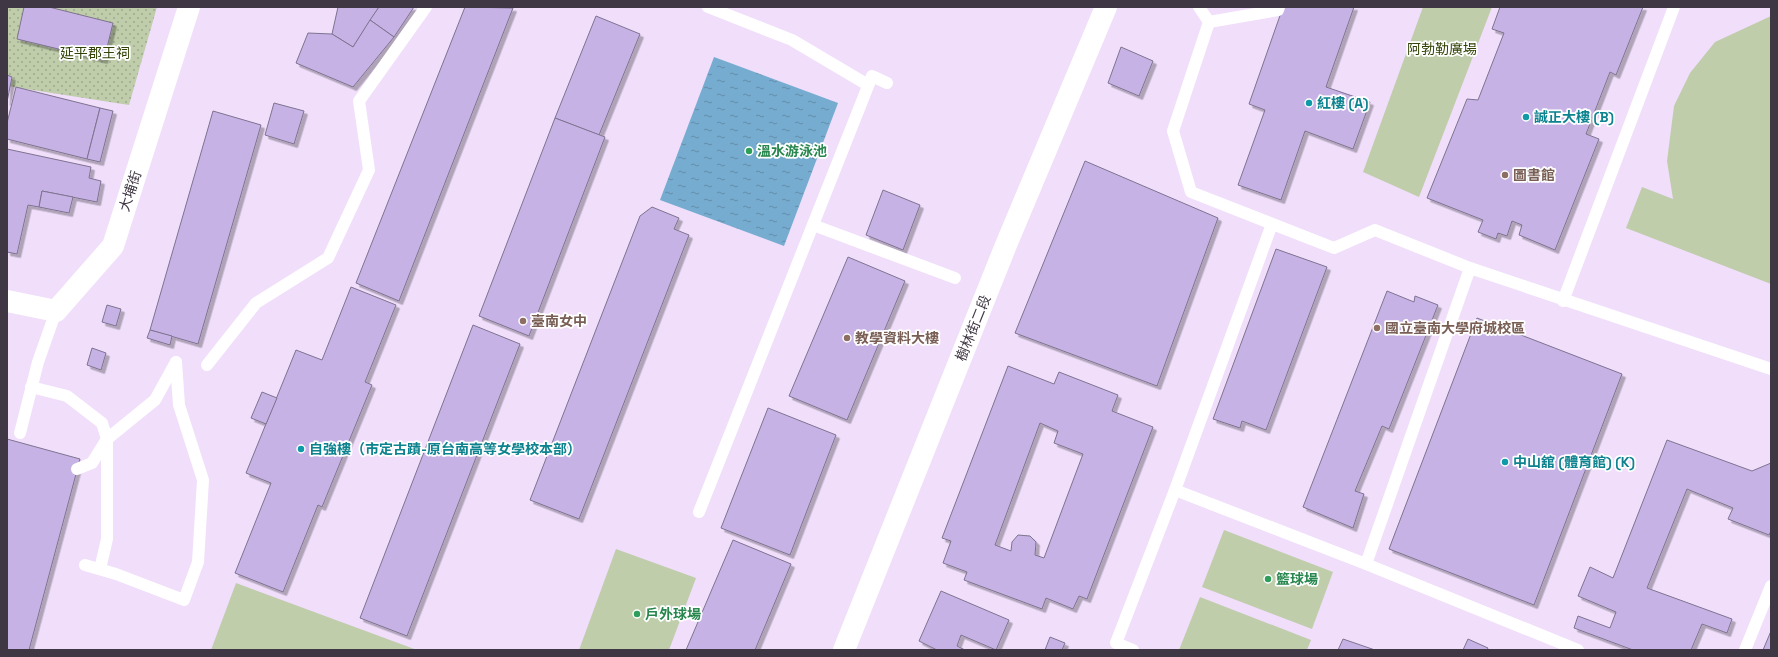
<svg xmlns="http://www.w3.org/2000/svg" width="1778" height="657" font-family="'Space Grotesk','Noto Sans TC',sans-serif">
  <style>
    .park { fill: url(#park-dots) }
    .garden { fill: #bfcdab }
    .water { fill: url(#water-ripples) }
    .building { fill: #c7b2e6; stroke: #7e738f; fill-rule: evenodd; filter: url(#shadow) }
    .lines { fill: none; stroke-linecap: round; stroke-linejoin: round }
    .service { stroke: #fff; stroke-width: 12 }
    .minor { stroke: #fff; stroke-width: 22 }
    .culture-dot { fill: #0f9aa8; stroke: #fff; stroke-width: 1.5 }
    .leisure-dot { fill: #2e9e5b; stroke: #fff; stroke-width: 1.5 }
    .education-dot { fill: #8d6e63; stroke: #fff; stroke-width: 1.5 }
    .labels { text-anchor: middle; stroke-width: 3.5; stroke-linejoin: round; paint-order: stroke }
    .park-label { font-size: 14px; fill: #304205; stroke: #fff }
    .culture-label { font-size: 14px; font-weight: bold; fill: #0d838f; stroke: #fff; text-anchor: start }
    .leisure-label { font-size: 14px; font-weight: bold; fill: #27864d; stroke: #fff; text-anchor: start }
    .education-label { font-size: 14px; font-weight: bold; fill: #785e54; stroke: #fff; text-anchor: start }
    .street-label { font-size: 14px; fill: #3f3743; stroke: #fff }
  </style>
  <defs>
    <pattern id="park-dots" width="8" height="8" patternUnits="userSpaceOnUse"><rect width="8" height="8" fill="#bfcdab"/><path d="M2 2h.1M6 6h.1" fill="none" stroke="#9da78d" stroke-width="1.8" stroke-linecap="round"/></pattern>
    <pattern id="water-ripples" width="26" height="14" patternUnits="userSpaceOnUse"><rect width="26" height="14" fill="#76accf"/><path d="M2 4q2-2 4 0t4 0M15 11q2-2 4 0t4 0" fill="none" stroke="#628daa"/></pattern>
    <filter id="shadow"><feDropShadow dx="3.5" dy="3.5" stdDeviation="0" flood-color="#0004"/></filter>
  </defs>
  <rect width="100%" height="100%" fill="#f0defb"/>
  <path class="park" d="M7 7H157L129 105 7 86Z"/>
  <g class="garden">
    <path d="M1423 7H1492L1419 197 1363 172Z"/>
    <path d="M1771 16V284L1626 228 1642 187 1673 199 1667 161 1674 106 1690 73 1715 42Z"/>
    <path d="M1224 530 1333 572 1312 629 1202 587Z"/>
    <path d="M616 549 696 578 669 650H579Z"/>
    <path d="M236 583 417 650H211Z"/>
    <path d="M1200 597 1311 640 1307 650H1179Z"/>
  </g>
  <path class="water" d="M714 57 838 103 784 246 660 200Z"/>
  <g class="building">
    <path d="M24 7H49L113 23 104 60 17 39Z"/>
    <path d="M338 7H379L353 47 332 34Z"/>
    <path d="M379 7H414L394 37 370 20Z"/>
    <path d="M465 7 513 8 399 301 356 283Z"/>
    <path d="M1283 7H1354L1326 87 1370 102 1353 149 1305 131 1281 200 1238 185 1265 110 1249 104Z"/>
    <path d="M1500 7H1643L1616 75 1610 72 1586 134 1599 139 1555 250 1519 235 1522 225 1512 221 1507 236 1498 233 1496 239 1478 232 1483 220 1427 198 1467 99 1478 100 1504 33 1492 29Z"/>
    <path d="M596 16 640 34 599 135 555 118Z"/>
    <path d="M370 20 394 37 353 87 296 63 308 33 332 34 353 47Z"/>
    <path d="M1121 47 1153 61 1139 96 1108 83Z"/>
    <path d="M7 75 12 77 7 102Z"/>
    <path d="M16 87 100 108 87 159 7 139V123Z"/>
    <path d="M274 103 304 111 294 144 265 135Z"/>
    <path d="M100 108 113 111 100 162 87 159Z"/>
    <path d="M213 111 261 125 198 344 150 330Z"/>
    <path d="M555 118 605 137 529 336 479 316Z"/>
    <path d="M7 149 91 167 89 178 101 181 97 202 42 191 39 207 28 205 17 254 7 252Z"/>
    <path d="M1085 161 1218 218 1157 386 1015 333Z"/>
    <path d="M883 190 920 205 903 250 866 235Z"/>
    <path d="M42 191 73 197 69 213 39 207Z"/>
    <path d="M652 207 679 218 674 229 689 235 579 519 530 500 640 216Z"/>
    <path d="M1276 249 1327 267 1266 430 1242 421 1240 428 1213 419Z"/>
    <path d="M848 257 905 281 847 420 789 396Z"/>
    <path d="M351 287 396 305 365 382 372 385 322 507 318 505 283 592 235 573 271 483 246 473 296 350 322 360Z"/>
    <path d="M1387 291 1414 302 1415 296 1438 305 1389 429 1382 426 1355 491 1364 494 1353 528 1303 507Z"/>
    <path d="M107 305 121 309 116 326 102 322Z"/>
    <path d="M1477 318 1622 374 1534 605 1389 549Z"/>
    <path d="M473 325 520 344 407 636 360 618Z"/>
    <path d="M150 330 172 336 170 345 147 338Z"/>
    <path d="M92 348 106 353 101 370 87 365Z"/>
    <path d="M1008 366 1054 384 1059 372 1118 395 1112 411 1153 427 1087 599 1079 596 1073 609 1046 598 1042 609 964 580 967 572 943 563 951 541 942 538ZM1040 423 1058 431 1054 443 1083 454 1044 558 1035 555 1036 542 1030 536 1018 535 1012 542 1011 551 995 545Z"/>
    <path d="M262 392 277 398 266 424 251 418Z"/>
    <path d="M768 408 836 435 790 555 721 528Z"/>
    <path d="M7 439 80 459 29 650H7Z"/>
    <path d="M1667 440 1752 471 1771 463V531L1769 535 1728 519 1733 508 1687 489 1647 588 1732 619 1727 633 1702 624 1691 650H1633L1574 628 1578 616 1610 628 1616 612 1578 596 1590 567 1613 578Z"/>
    <path d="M733 540 791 564 755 650H686Z"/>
    <path d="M941 591 1009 620 996 650 961 635 957 646 965 650H937L919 641Z"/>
    <path d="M1771 631V650H1763Z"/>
    <path d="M1050 637 1065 643 1062 650H1045Z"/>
    <path d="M1343 639 1375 650H1338Z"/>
    <path d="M1468 639 1488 648 1487 650H1463Z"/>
  </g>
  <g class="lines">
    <g class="service">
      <path d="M708 7 792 40 868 85"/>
      <path d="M1199 7 1209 22 1173 131 1191 192 1334 248 1375 230 1470 268 1771 369"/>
      <path d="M1209 22 1278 10 1279 7"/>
      <path d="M813 225 955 278"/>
      <path d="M1563 301 1674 7"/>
      <path d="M207 365 256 303 328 258 369 170 359 101 426 7"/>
      <path d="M31 387 67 396 102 423 107 439V539L100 569"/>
      <path d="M20 433 38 362 56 311"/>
      <path d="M77 469 92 463 107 439 155 400 176 362"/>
      <path d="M1175 490 1366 564 1578 650"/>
      <path d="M699 512 872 76 887 83"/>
      <path d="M1366 564 1470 268"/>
      <path d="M85 565 116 574 184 600 198 562 203 480 179 405 176 362"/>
      <path d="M1133 650 1116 643 1175 490 1272 224"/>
      <path d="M1745 650 1771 586"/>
    </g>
    <g class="minor">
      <path d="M7 301 56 311 113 246 189 7"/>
      <path d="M844 650 1006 245 1106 7"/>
    </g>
  </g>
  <g class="culture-dot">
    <circle cx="1309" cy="103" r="4"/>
    <circle cx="1526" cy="117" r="4"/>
    <circle cx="301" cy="449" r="4"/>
    <circle cx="1505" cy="462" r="4"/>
  </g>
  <g class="leisure-dot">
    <circle cx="749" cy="151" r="4"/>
    <circle cx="1268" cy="579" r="4"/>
    <circle cx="637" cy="614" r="4"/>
  </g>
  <g class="education-dot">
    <circle cx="1505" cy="175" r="4"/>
    <circle cx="523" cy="321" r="4"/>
    <circle cx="1377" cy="328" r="4"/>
    <circle cx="847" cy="338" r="4"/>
  </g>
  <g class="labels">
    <g class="park-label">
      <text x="1442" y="54">阿勃勒廣場</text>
      <text x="95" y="58">延平郡王祠</text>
    </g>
    <g class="culture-label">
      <text x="1317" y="108">紅樓 (A)</text>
      <text x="1534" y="122">誠正大樓 (B)</text>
      <text x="309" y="454">自強樓（市定古蹟-原台南高等女學校本部）</text>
      <text x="1513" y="467">中山舘 (體育館) (K)</text>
    </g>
    <g class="leisure-label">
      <text x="757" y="156">溫水游泳池</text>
      <text x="1276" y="584">籃球場</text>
      <text x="645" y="619">戶外球場</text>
    </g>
    <g class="education-label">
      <text x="1513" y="180">圖書館</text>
      <text x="531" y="326">臺南女中</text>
      <text x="1385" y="333">國立臺南大學府城校區</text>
      <text x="855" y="343">教學資料大樓</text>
    </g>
    <g class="street-label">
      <text transform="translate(130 191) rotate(-72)" y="5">大埔街</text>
      <text transform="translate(973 328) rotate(-68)" y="5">樹林街二段</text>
    </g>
  </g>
  <rect width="1778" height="657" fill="none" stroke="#3f3743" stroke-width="16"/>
</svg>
